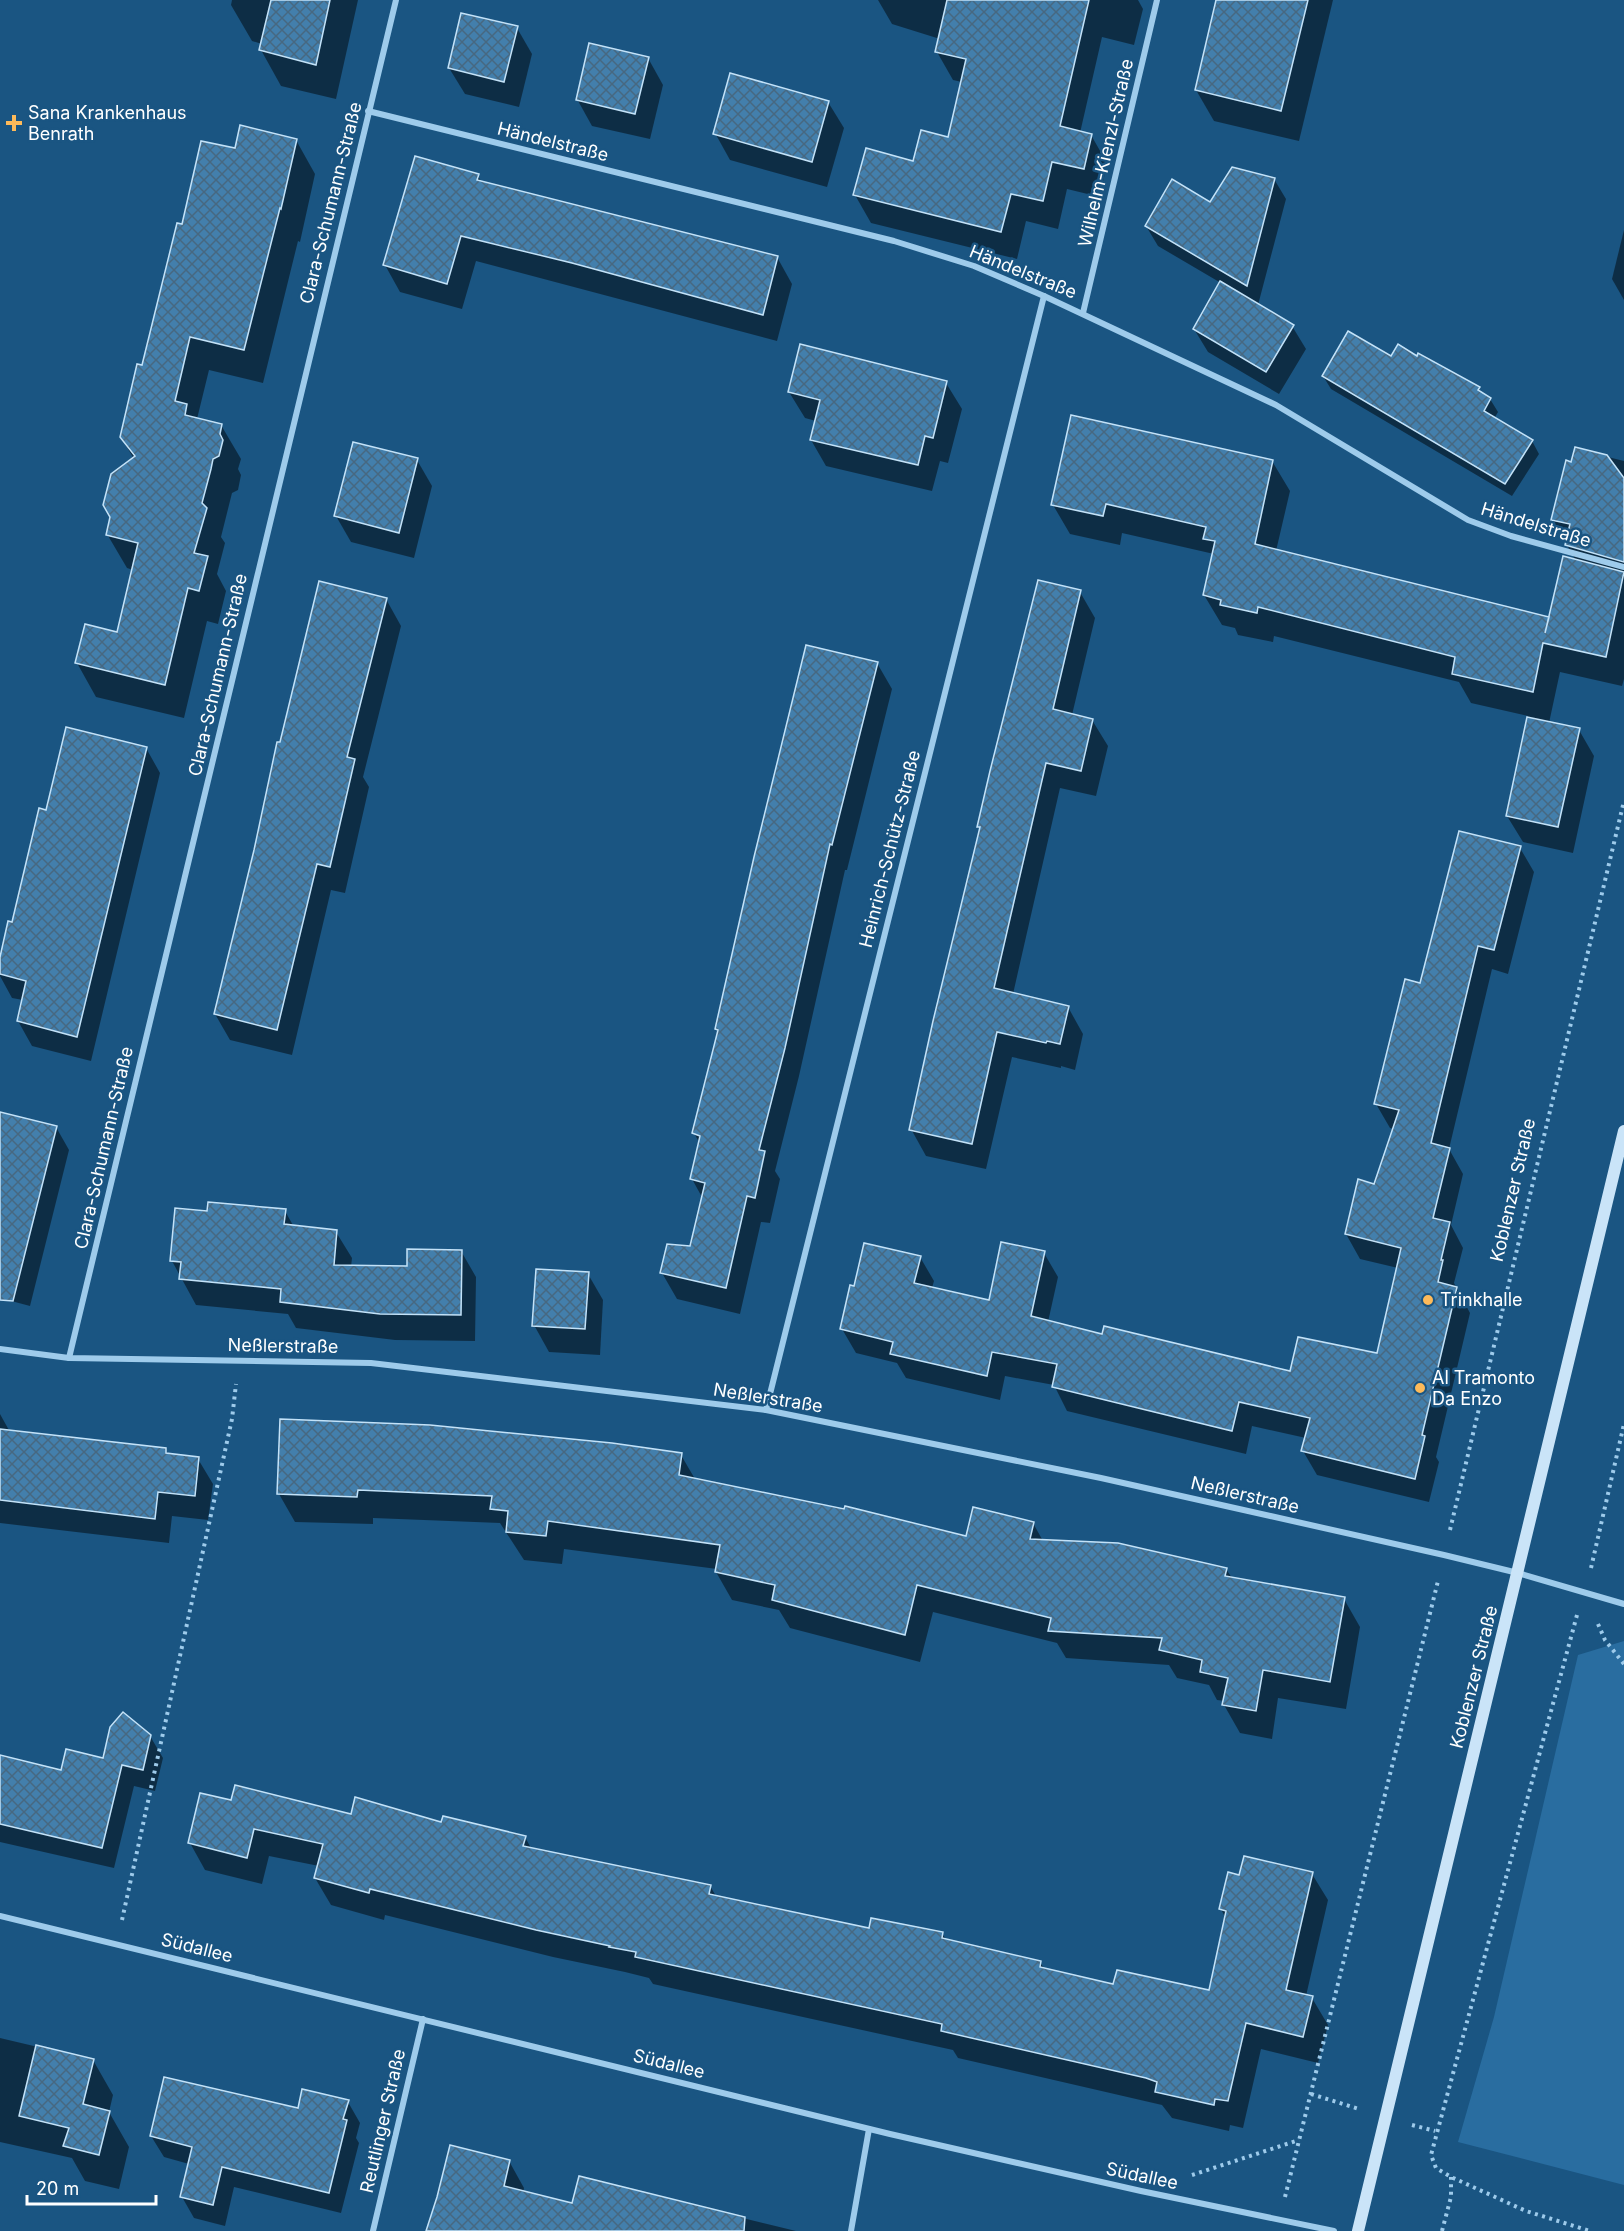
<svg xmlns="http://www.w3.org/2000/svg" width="1624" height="2231" font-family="Inter,sans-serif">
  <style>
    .green { fill: #296da0 }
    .shadow { fill: #0007 }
    .building { fill: url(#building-cross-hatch); stroke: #c3e2f8; stroke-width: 1.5 }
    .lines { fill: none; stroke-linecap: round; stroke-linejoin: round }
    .path { stroke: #9ecbeb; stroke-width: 4; stroke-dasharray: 3 4.5; stroke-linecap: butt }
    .minor { stroke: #9ecbeb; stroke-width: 6 }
    .secondary { stroke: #cae4f8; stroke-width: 12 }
    .poi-dot { fill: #fdba5a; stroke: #1a5582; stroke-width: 2 }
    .labels { text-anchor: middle; stroke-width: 5; stroke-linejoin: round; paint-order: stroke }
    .poi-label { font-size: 18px; fill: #fff; stroke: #1a5582; text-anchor: start }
    .street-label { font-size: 18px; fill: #fff; stroke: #1a5582 }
  </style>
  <defs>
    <pattern id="building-cross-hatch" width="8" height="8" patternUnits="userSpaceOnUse" patternTransform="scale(1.5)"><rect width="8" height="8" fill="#437fac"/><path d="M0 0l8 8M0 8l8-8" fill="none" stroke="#476881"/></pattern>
  </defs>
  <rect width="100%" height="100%" fill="#1a5582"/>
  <path class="green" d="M1624 1641V2185L1458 2142 1494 2017 1578 1655Z"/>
  <g class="shadow">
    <path d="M232 0H358L336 99 281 86 261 50 262 44 252 41 231 5Z"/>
    <path d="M878 0H1138L1143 9 1134 45 1102 37 1080 133 1091 135 1107 163 1100 197 1067 189 1058 229 1026 221 1017 259 871 223 855 195 914 162 949 139 962 82 953 80 937 52 940 39 892 24Z"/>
    <path d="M1218 0H1333L1299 141 1214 121 1196 90Z"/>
    <path d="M517 28 532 54 519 107 465 94 449 68Z"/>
    <path d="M648 58 663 85 650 139 592 126 577 99Z"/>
    <path d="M828 102 844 128 827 187 730 160 715 133Z"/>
    <path d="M296 140 315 174 300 242 298 241 263 383 209 370 197 419 221 425 241 459 238 469 241 475 238 490 232 493 221 537 225 543 217 574 226 591 218 624 207 621 184 718 96 697 77 663 118 633 133 570 127 568 107 534 134 459 121 437 183 226 236 150Z"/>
    <path d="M478 176 482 183 777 257 792 284 777 341 476 261 462 309 400 292 385 265Z"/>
    <path d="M1274 179 1286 199 1258 305 1292 326 1306 349 1279 394 1208 352 1194 329 1221 283 1158 246 1146 226Z"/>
    <path d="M1624 230V300L1612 279Z"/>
    <path d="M1398 346 1479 388 1482 394 1490 399 1498 412 1494 419 1532 441 1539 454 1512 496 1331 389 1323 376 1391 358Z"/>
    <path d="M946 383 962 409 948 463 940 461 932 491 826 466 811 440 816 421 805 418 789 392Z"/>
    <path d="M1576 449 1624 461V679L1622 686 1560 672 1549 723 1579 730 1594 756 1573 853 1523 842 1507 816 1528 716 1471 703 1459 682 1274 636 1273 642 1238 635 1235 628 1222 625 1204 595 1214 554 1122 533 1120 545 1070 534 1053 505 1272 461 1290 491 1276 551 1549 621 1576 561 1567 545 1568 542 1565 541 1552 519Z"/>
    <path d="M417 460 432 486 414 558 351 542 336 516Z"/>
    <path d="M1080 592 1095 618 1072 715 1092 720 1108 746 1096 796 1060 788 1013 994 1068 1007 1083 1034 1075 1070 1061 1066V1068L1012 1057 986 1169 926 1156 911 1129 981 830 979 826Z"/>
    <path d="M386 599 401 626 363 777 369 787 345 893 331 890 292 1055 230 1040 215 1014 282 744Z"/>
    <path d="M877 663 892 689 847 870H845L799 1076 775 1171 780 1179 770 1223 761 1222 740 1314 677 1299 662 1273 691 1248 703 1199 692 1179 700 1144 694 1133 719 1033 717 1029Z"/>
    <path d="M146 748 160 773 91 1061 32 1046 18 1021 23 1000 12 998 0 976V964L47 811Z"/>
    <path d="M1520 848 1534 872 1508 974 1492 969 1449 1149 1463 1174 1451 1225 1463 1248 1454 1283 1470 1313 1436 1457 1439 1462 1429 1502 1317 1475 1303 1451 1306 1438 1252 1426 1246 1454 1067 1411 1054 1385 1005 1376 1000 1400 906 1378 897 1363 856 1353 842 1329 855 1288 920 1257 934 1281 932 1288 990 1301 1044 1253 1058 1277 1048 1322 1103 1335 1291 1373 1378 1355 1398 1268 1360 1259 1346 1234 1375 1186 1394 1129 1390 1128 1376 1104 1422 984Z"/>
    <path d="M0 1114 56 1127 69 1150 30 1306 0 1298Z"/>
    <path d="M285 1211 294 1227 336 1232 352 1258 351 1267 409 1268 461 1251 476 1277 475 1341 395 1340 296 1328 288 1314 196 1305 172 1261 208 1213Z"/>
    <path d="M588 1274 603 1300 600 1355 549 1352 534 1325Z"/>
    <path d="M0 1414 10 1432 165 1450 169 1455 198 1459 213 1484 208 1520 172 1516 169 1543 0 1523Z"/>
    <path d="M681 1455 695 1479 967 1538 1033 1523 1043 1541 1226 1569 1232 1578 1344 1599 1360 1627 1346 1709 1278 1698 1272 1739 1240 1733 1224 1705 1225 1701 1217 1700 1209 1685 1177 1678 1169 1665 1066 1658 1057 1643 933 1612 920 1662 790 1628 779 1610 732 1600 716 1572 717 1569 564 1549 562 1564 524 1560 500 1523 373 1518V1524L295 1522 279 1494Z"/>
    <path d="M150 1736 163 1758 155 1791 134 1786 114 1868 0 1842V1757L62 1772 104 1760Z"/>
    <path d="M232 1802 442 1823 525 1837 532 1850 710 1886 716 1896 870 1929 942 1933 947 1941 1040 1962 1045 1970 1114 1986 1210 1992 1226 1919 1221 1909 1240 1877 1312 1874 1328 1900 1306 1996 1312 1998 1328 2025 1318 2063 1261 2049 1243 2128 1230 2125 1229 2131 1172 2118 1162 2105 958 2058 953 2050 653 1984 649 1978 625 1972 553 1957 385 1915 384 1920 331 1905 315 1878 319 1866 269 1856 262 1884 205 1870 190 1843Z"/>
    <path d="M0 2038 93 2060 113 2095 109 2112 129 2147 119 2189 85 2181 72 2158 0 2142Z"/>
    <path d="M348 2102 360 2123 356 2138 359 2143 341 2213 234 2187 225 2226 194 2218 182 2197 189 2164 164 2157 151 2136Z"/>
    <path d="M509 2161 524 2188 523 2192 574 2205 580 2178 796 2231H427Z"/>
  </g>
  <g class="building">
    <path d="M271 0H330L316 65 259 50Z"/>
    <path d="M947 0H1089L1060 126 1092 134 1084 169 1052 162 1043 201 1011 194 1001 232 853 195 866 148 913 161 921 130 948 137 966 59 935 52Z"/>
    <path d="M1216 0H1308L1281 111 1195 90Z"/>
    <path d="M461 13 518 26 504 82 448 68Z"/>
    <path d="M589 43 649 57 635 114 576 100Z"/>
    <path d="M730 73 829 101 812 162 713 134Z"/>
    <path d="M240 125 297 139 281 209 280 208 244 350 190 337 175 401 187 404 185 415 222 424 220 434 223 440 219 456 213 459 211 469 202 503 207 508 194 553 208 556 199 591 188 588 165 685 75 663 85 624 117 632 138 543 106 535 110 517 103 505 111 474 135 456 120 437 137 364 142 365 177 223 182 224 201 141 235 148Z"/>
    <path d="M415 156 479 174 477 180 778 256 763 315 572 263 461 236 447 284 383 265Z"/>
    <path d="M1232 167 1275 178 1247 286 1145 226 1172 179 1210 202Z"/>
    <path d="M1220 281 1294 325 1266 372 1193 329Z"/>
    <path d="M1348 331 1391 356 1398 344 1417 356 1418 353 1480 387 1478 390 1491 398 1484 411 1533 440 1505 484 1322 376Z"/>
    <path d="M800 344 947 381 933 438 925 436 918 465 810 440 820 400 788 392Z"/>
    <path d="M1071 415 1273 460 1255 544 1549 617 1545 633 1563 556 1624 572 1606 657 1543 643 1533 692 1452 674 1455 657 1258 607 1257 613 1220 605 1221 600 1203 595 1215 541 1203 539 1206 527 1106 504 1103 516 1051 505Z"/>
    <path d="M353 442 418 458 399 533 334 516Z"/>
    <path d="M1575 447 1607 455 1624 478V562L1565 545 1570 524 1551 520 1566 460 1571 462Z"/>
    <path d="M1038 580 1081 590 1053 709 1093 719 1081 771 1046 763 994 988 1069 1006 1060 1044 1047 1041 1046 1043 997 1032 972 1144 909 1130 933 1021 980 827H977L990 771Z"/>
    <path d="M319 581 387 598 347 757 355 759 330 867 317 864 277 1030 214 1014 254 850 277 742H280Z"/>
    <path d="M806 645 878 662 832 845 830 844 785 1048 759 1150 765 1151 755 1198 747 1196 726 1288 660 1273 667 1244 690 1246 705 1183 690 1179 700 1136 692 1133 718 1030 715 1029 754 857Z"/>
    <path d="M1527 717 1580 728 1558 827 1506 816Z"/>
    <path d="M66 727 147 747 77 1037 17 1021 26 981 0 974V957L8 921 12 922 39 808 46 810Z"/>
    <path d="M1459 831 1521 846 1494 950 1478 946 1431 1143 1450 1148 1433 1218 1450 1222 1441 1260H1443L1438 1282 1457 1287 1422 1435 1425 1436 1415 1479 1301 1451 1310 1418 1239 1402 1232 1431 1052 1387 1057 1364 992 1352 987 1376 890 1354 893 1342 840 1329 850 1285 854 1286 864 1243 921 1256 914 1283 989 1300 1001 1242 1045 1251 1031 1316 1102 1334 1104 1326 1290 1371 1298 1337 1377 1353 1401 1248 1345 1234 1358 1179 1374 1184 1399 1110 1374 1104 1405 979 1420 983Z"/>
    <path d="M0 1112 57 1126 13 1301 0 1300Z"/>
    <path d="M208 1202 286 1209 284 1224 337 1230 334 1265 407 1266V1249L462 1250 461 1315 380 1314 280 1302 281 1289 179 1279 181 1262 170 1261 175 1208 207 1211Z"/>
    <path d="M536 1269 589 1272 585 1329 532 1326Z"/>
    <path d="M280 1419 430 1425 612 1443 682 1453 679 1475 844 1509 845 1506 966 1536 973 1507 1034 1522 1030 1539 1118 1543 1227 1568 1225 1576 1345 1597 1330 1682 1263 1670 1256 1711 1222 1705 1228 1678 1200 1672 1202 1660 1159 1650 1162 1638 1048 1631 1051 1618 917 1585 905 1635 772 1600 775 1585 715 1572 720 1545 548 1521 546 1536 506 1532 508 1511 490 1509 492 1496 358 1490 357 1497 277 1494Z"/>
    <path d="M0 1429 166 1448V1453L199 1457 195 1496 158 1492 155 1519 0 1500Z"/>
    <path d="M123 1712 151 1735 143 1770 122 1765 102 1848 0 1824V1755L61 1770 66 1749 103 1758 110 1727Z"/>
    <path d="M235 1785 351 1814 355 1797 441 1822 443 1816 526 1836 523 1846 711 1885 709 1894 869 1928 871 1918 943 1932 942 1938 1041 1961 1040 1967 1113 1984 1117 1970 1209 1990 1226 1911 1219 1909 1228 1872 1239 1875 1244 1856 1313 1872 1286 1990 1313 1996 1303 2037 1246 2023 1228 2101 1215 2099 1214 2105 1155 2092 1157 2082 1146 2078 941 2031 942 2024 635 1957 636 1952 609 1947 610 1946 536 1930 370 1889 369 1893 314 1878 323 1844 254 1829 247 1858 188 1843 200 1793 231 1800Z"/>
    <path d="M36 2045 94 2059 83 2104 110 2111 99 2155 63 2146 69 2128 19 2116Z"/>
    <path d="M164 2077 298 2108 302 2089 349 2100 343 2119 347 2120 329 2193 222 2167 213 2205 180 2197 192 2147 150 2136Z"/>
    <path d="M450 2145 510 2160 504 2186 572 2203 579 2176 745 2217 744 2231H426L437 2197Z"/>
  </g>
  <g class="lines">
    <g class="path">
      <path d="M1450 1530 1624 801"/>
      <path d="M1591 1568 1624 1424"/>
      <path d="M1577 1615 1431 2155 1436 2168 1451 2177 1526 2211 1590 2231"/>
      <path d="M1598 1624 1605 1640 1624 1664"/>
      <path d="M122 1920 232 1419 236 1384"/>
      <path d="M1311 2094 1359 2109"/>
      <path d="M1412 2125 1435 2131"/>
      <path d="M1192 2175 1299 2140"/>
      <path d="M1285 2197 1438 1581"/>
      <path d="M1442 2231 1451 2197V2177"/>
    </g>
    <g class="minor">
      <path d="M368 111 894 241 974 266 1044 296 1276 405 1468 520 1511 536 1624 567"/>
      <path d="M1083 313 1157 0"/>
      <path d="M0 1349 69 1358 371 1363 766 1410 1101 1478 1444 1555 1518 1573 1624 1604"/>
      <path d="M69 1358 396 0"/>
      <path d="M766 1410 1044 296"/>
      <path d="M0 1916 890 2134 1141 2191 1334 2231"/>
      <path d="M373 2231 423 2019"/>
      <path d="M851 2231 869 2129"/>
    </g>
    <path class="secondary" d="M1358 2231 1624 1131"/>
  </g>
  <g class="poi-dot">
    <path d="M11 114h6v6h6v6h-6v6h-6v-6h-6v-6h6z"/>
    <circle cx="1428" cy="1300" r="6"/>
    <circle cx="1420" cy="1388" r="6"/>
  </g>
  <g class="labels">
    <g class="poi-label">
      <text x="28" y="119">Sana Krankenhaus<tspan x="28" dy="21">Benrath</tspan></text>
      <text x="1440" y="1306">Trinkhalle</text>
      <text x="1432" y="1384">Al Tramonto<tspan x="1432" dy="21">Da Enzo</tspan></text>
    </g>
    <g class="street-label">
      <text transform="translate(553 142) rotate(14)" y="6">Händelstraße</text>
      <text transform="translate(1106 153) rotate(-77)" y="6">Wilhelm-Kienzl-Straße</text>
      <text transform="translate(331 203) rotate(-76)" y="6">Clara-Schumann-Straße</text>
      <text transform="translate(1023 272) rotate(22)" y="6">Händelstraße</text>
      <text transform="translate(1536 525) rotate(17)" y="6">Händelstraße</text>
      <text transform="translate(218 675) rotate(-77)" y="6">Clara-Schumann-Straße</text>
      <text transform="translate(890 849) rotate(-76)" y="6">Heinrich-Schütz-Straße</text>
      <text transform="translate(104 1148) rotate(-77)" y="6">Clara-Schumann-Straße</text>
      <text transform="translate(1513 1190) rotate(-77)" y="6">Koblenzer Straße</text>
      <text transform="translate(283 1346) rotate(1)" y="6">Neßlerstraße</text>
      <text transform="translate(768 1398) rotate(9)" y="6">Neßlerstraße</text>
      <text transform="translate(1245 1495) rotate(13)" y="6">Neßlerstraße</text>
      <text transform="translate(1474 1677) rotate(-76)" y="6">Koblenzer Straße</text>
      <text transform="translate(197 1948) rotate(14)" y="6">Südallee</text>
      <text transform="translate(669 2064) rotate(14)" y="6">Südallee</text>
      <text transform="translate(383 2121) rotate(-77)" y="6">Reutlinger Straße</text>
      <text transform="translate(1142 2176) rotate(12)" y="6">Südallee</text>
    </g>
  </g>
  <path d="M27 2195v9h129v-9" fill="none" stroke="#ffffff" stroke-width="3"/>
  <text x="36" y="2195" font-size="18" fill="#ffffff" stroke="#1a5582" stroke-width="4.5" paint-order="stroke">20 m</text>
</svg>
